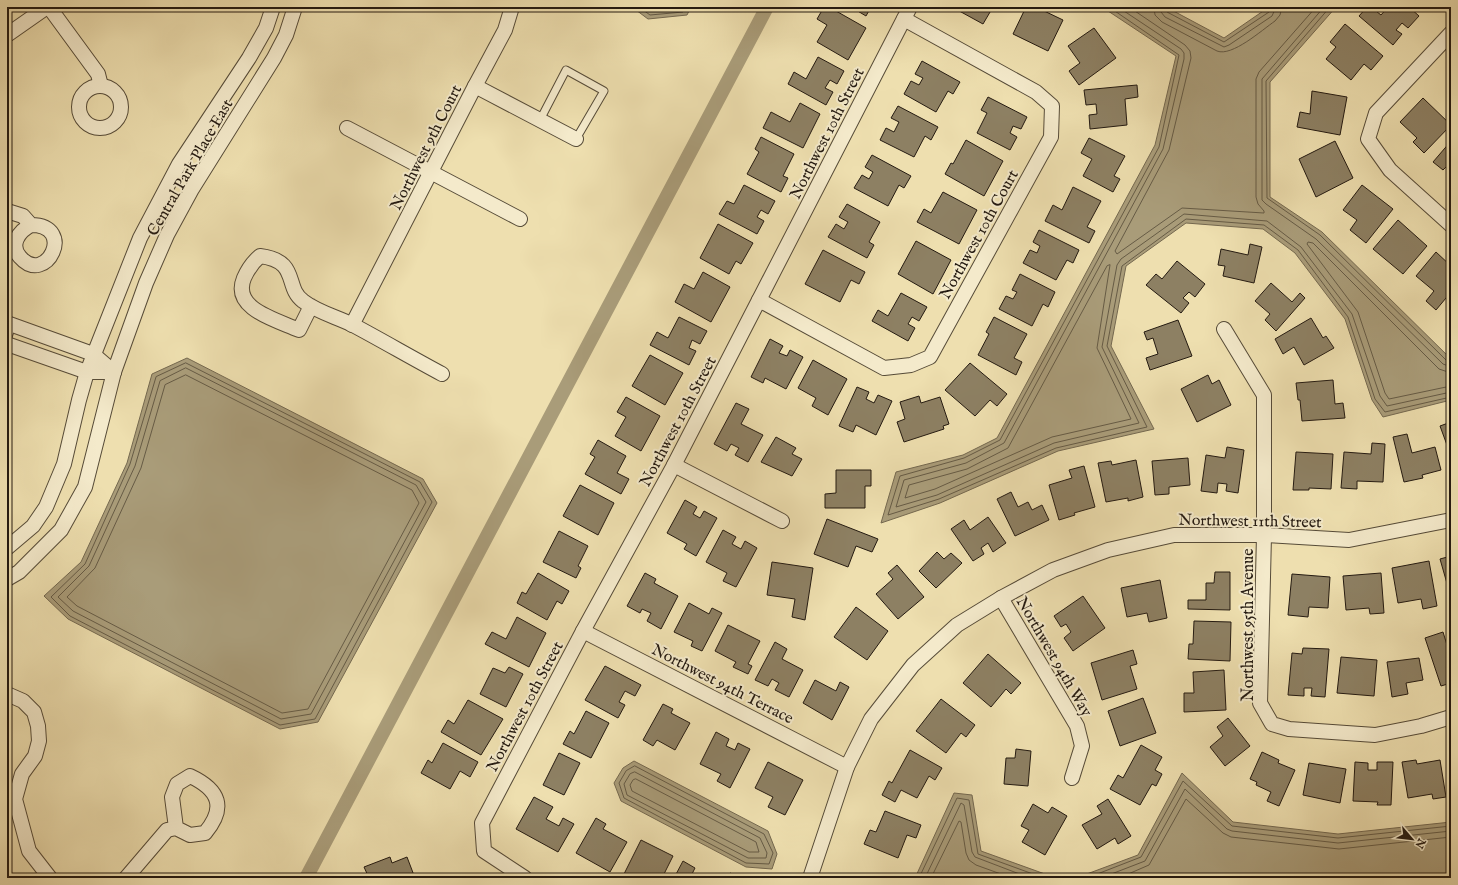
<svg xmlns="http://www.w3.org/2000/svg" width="1458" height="885" font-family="'IM FELL English',serif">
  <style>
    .water { fill: #a99c79; stroke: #74684f }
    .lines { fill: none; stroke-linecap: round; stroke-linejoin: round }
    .shore { stroke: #665b45; stroke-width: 1 }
    .canal { stroke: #a99c79; stroke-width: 14 }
    .building { fill: #8d8063; stroke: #241a11 }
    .service-casing { stroke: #564b38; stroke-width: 9 }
    .minor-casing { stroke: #564b38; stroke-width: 16 }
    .service { stroke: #f4eacb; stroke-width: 7 }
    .minor { stroke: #f4eacb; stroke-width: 14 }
    .labels { text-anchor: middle; stroke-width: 4; stroke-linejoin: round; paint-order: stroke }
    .street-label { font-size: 16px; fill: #241a11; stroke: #f4eacb }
  </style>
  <rect width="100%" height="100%" fill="#eedfaf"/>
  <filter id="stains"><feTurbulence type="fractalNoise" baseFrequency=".005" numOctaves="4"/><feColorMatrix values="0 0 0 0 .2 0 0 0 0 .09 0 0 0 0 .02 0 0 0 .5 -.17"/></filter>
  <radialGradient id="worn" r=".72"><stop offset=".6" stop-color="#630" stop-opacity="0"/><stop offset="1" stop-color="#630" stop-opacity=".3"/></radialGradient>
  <g class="water">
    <path d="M632 7H691L687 15 648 19Z"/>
    <path d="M1102 7H1166L1224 38 1269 7H1336L1270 82V197L1322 232 1451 359V400L1383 417 1372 400 1345 319 1295 253 1263 229 1186 223 1126 266 1111 346 1154 429 1058 451 940 503 881 523 896 472 963 455 997 438 1155 145 1176 56Z"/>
    <path d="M187 358 423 479 437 503 318 722 280 729 68 619 44 596 81 562 127 463 152 374Z"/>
    <path d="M634 761 768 831 777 854 772 869 746 867 621 801 614 783 623 768Z"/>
    <path d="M1182 773 1233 822 1338 834 1451 822V878H1076L1138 855Z"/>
    <path d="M954 793 972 795 981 851 1056 878H915Z"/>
  </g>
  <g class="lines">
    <g class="shore">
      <path d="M639 7 650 15 683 12 687 7"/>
      <path d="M1109 7 1179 55 1159 147 1000 440 964 458 900 476 888 515 939 499 1056 448 1147 427 1107 346 1122 266 1186 219 1264 225 1298 250 1348 317 1375 399 1385 412 1451 397"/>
      <path d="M1118 7 1181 49 1184 53V59L1163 149 1004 443 966 463 904 480 896 507 937 495 1054 443 1139 423 1102 347 1117 265 1121 259 1184 214 1267 221 1301 247 1352 314 1380 396 1387 406 1451 392"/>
      <path d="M1129 7 1185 45 1190 51 1191 58 1169 150 1115 251 1117 254 1182 208 1264 213V211L1258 204 1256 197V79L1259 72 1316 7"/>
      <path d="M1154 7 1155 15 1162 22 1217 51C1232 57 1262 30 1275 21L1280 15 1282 7"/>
      <path d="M1160 7 1161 12 1165 17 1224 47 1229 45 1272 16 1276 7"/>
      <path d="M1165 7 1167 12 1224 42 1269 12 1271 7"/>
      <path d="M1324 7 1262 79V200L1266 204 1316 239 1443 364 1451 367"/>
      <path d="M1330 7 1266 81 1267 198 1320 235 1446 360 1451 362"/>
      <path d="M1110 265 1097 348 1131 419 1052 437 935 489 905 498 909 485 967 469 1008 448 1107 266Z"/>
      <path d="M186 363 420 482 432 502 315 719 280 725 70 616 51 597 85 564 130 464 156 377Z"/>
      <path d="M186 368 416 485 426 502 311 714 281 719 73 611 58 597 89 566 135 466 160 381Z"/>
      <path d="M1451 373 1439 369 1313 243 1308 242 1307 244 1358 312 1385 393 1389 399 1451 386"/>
      <path d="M186 375 412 490 419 503 308 709 282 713 77 606 67 597 95 568 141 468 165 385Z"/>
      <path d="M635 766 764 834 773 853 769 864 746 863 624 798 619 783 626 771Z"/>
      <path d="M635 772 760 838 767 853 766 858H748L627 795 624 784 630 774Z"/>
      <path d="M636 779 756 842 759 852H749L632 791 630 785 633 780Z"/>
      <path d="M919 878 957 798 969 800 978 854 1044 878"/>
      <path d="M925 878 961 803 964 805 972 852 975 857 1030 878"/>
      <path d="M931 878 959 821 961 822 966 853 969 860 976 865 1012 878"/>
      <path d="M1087 878 1141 857 1183 781 1232 826 1338 838 1451 826"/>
      <path d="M1101 878 1145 861 1185 789 1227 829 1232 831 1338 843 1451 831"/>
      <path d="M1119 878 1149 865 1186 799 1223 833 1231 837 1339 849 1451 837"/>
    </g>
    <path class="canal" d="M306 878 767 7"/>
  </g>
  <g class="building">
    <path d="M824 7H829L866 28 848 60 817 42 827 25 817 19Z"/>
    <path d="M851 7H871L866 16Z"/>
    <path d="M952 7H993L983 24Z"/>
    <path d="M1026 7H1041L1040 9 1063 20 1048 51 1013 34Z"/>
    <path d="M1237 7H1261L1260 11Z"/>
    <path d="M1367 7H1371L1381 15 1388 7H1409L1419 16 1408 28 1402 23 1396 30 1402 34 1393 45 1359 16Z"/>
    <path d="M1345 24 1383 56 1371 70 1364 64 1351 80 1326 59 1336 47 1330 42Z"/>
    <path d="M1094 28 1116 58 1079 85 1069 71 1080 63 1068 46Z"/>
    <path d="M818 57 844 71 837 84 830 80 825 88 833 92 826 105 788 84 794 72 806 79Z"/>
    <path d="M922 61 960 82 953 94 948 91 936 112 904 94 911 81 919 85 923 78 915 74Z"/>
    <path d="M1137 85 1138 97 1125 99 1127 125 1090 129 1089 115 1097 114 1096 104 1086 105 1084 90Z"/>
    <path d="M1312 91 1347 97 1340 135 1297 127 1300 112 1310 114Z"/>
    <path d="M988 97 1027 117 1021 129 1013 126 1010 133 1017 137 1010 150 977 133 987 113 981 110Z"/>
    <path d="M1423 98 1451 125 1424 153 1413 142 1417 138 1400 122Z"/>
    <path d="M800 103 820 114 803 148 763 128 771 112 790 122Z"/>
    <path d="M898 106 938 127 931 140 925 136 914 157 880 140 886 128 894 132 899 122 891 118Z"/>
    <path d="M761 137 794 154 783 176 788 178 781 192 747 174 759 152 755 149Z"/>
    <path d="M1089 138 1125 156 1114 176 1120 179 1113 192 1083 176 1092 159 1081 153Z"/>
    <path d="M966 140 1003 161 984 196 945 174 951 163 953 164Z"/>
    <path d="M1335 141 1353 178 1316 197 1299 159Z"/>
    <path d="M1451 141V167L1448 165 1443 170 1433 162Z"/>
    <path d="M872 155 911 176 904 188 899 185 888 206 854 188 862 175 869 179 873 172 865 167Z"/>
    <path d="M744 185 775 201 768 214 761 210 757 217 764 221 757 234 719 214 727 201 734 204Z"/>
    <path d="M1362 185 1393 209 1366 243 1350 230 1357 220 1343 210Z"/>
    <path d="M1073 187 1101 201 1087 227 1095 231 1089 243 1045 221 1053 205 1062 210Z"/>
    <path d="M943 192 977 210 959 244 917 222 924 209 931 213Z"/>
    <path d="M847 204 880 222 869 242 874 245 867 258 828 237 836 224 844 229 848 222 839 217Z"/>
    <path d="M1398 220 1427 246 1403 274 1373 249Z"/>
    <path d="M718 224 753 243 741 264 736 261 729 274 700 258Z"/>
    <path d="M1039 230 1079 250 1073 263 1067 260 1056 280 1023 263 1030 250 1037 253 1040 246 1033 242Z"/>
    <path d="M916 241 951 260 933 294 898 274Z"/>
    <path d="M1250 244 1262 247 1254 283 1223 276 1225 266 1218 265 1221 249 1248 255Z"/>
    <path d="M823 250 865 272 859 284 851 280 840 302 805 284Z"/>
    <path d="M1436 252 1451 266V292L1436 310 1426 301 1434 291 1416 276Z"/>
    <path d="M1177 261 1205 284 1195 297 1189 292 1183 298 1189 303 1181 313 1146 285 1156 274 1162 279Z"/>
    <path d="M703 272 730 287 711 322 675 302 684 284 694 289Z"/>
    <path d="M1020 274 1055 292 1048 307 1043 304 1032 326 999 309 1006 296 1013 299 1017 292 1012 290Z"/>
    <path d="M1271 283 1292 302 1300 293 1305 298 1276 331 1265 320 1270 314 1255 301Z"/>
    <path d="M901 293 927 307 919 321 912 317 908 324 915 328 908 341 872 321 878 310 888 316Z"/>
    <path d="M679 317 707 331 700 344 692 340 689 348 696 351 689 365 650 345 657 332 668 338Z"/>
    <path d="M994 317 1027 334 1014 358 1022 362 1016 375 978 355 989 334 986 332Z"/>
    <path d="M1311 318 1323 338 1326 336 1334 348 1304 365 1294 347 1283 354 1275 339Z"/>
    <path d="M1178 320 1192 356 1150 370 1146 358 1158 354 1153 338 1147 340 1144 332Z"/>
    <path d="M770 339 783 346 779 353 787 356 790 350 803 357 786 389 765 378 763 383 751 377Z"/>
    <path d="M650 355 683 373 665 405 632 386Z"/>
    <path d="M813 360 847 379 828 415 812 406 816 398 798 388Z"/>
    <path d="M970 363 1007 394 997 406 990 400 975 416 945 390Z"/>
    <path d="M1208 375 1212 384 1219 380 1231 405 1197 422 1181 389Z"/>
    <path d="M1333 380 1335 404 1343 403 1345 418 1302 421 1300 400H1298L1296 383Z"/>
    <path d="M857 387 869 392 866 399 874 403 878 395 892 401 876 435 856 425 853 432 839 426Z"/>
    <path d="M919 396 921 403 940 397 949 424 943 426 944 429 904 442 897 422 905 419 900 402Z"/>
    <path d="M626 397 660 416 641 451 615 436 626 417 617 412Z"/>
    <path d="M736 403 749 409 741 424 763 435 748 462 735 455 739 448 731 444 727 451 714 444Z"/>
    <path d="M1451 422V456L1440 426Z"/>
    <path d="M1407 434 1412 453 1435 447 1441 470 1422 475 1423 478 1404 482 1393 437Z"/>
    <path d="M776 437 796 448 792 454 802 459 792 476 761 462Z"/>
    <path d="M598 440 626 456 617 473 629 479 621 494 585 474 595 457 590 454Z"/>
    <path d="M1372 443 1385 444 1383 482 1357 481V489L1341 488 1344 452 1371 454Z"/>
    <path d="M1227 447 1244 450 1238 493 1226 491 1227 484 1218 483 1217 493 1201 491 1206 455 1225 458Z"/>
    <path d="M1296 452 1333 454 1331 489 1309 488V490H1293Z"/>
    <path d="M1188 458 1190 485 1169 487V494L1155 495 1152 461Z"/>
    <path d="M1136 460 1143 497 1128 501V498L1106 502 1098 463 1111 461 1112 465Z"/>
    <path d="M1084 466 1095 507 1074 513 1075 515 1059 520 1049 485 1072 478 1069 470Z"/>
    <path d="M836 470H871V486H865V508H825V494L836 493Z"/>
    <path d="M580 485 614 503 598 535 563 516Z"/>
    <path d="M1011 492 1018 507 1028 502 1032 510 1042 505 1049 520 1015 536 997 499Z"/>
    <path d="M685 500 697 507 693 514 700 518 704 511 717 518 696 556 684 549 687 544 667 533Z"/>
    <path d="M988 517 1006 543 993 552 988 543 981 548 984 554 973 561 951 529 964 520 970 530Z"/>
    <path d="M827 519 878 539 872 552 856 546 848 567 814 554Z"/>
    <path d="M723 530 736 537 732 544 741 549 745 541 757 548 736 587 723 581 727 573 706 562Z"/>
    <path d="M559 531 588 546 578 566 581 568 576 578 543 562Z"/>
    <path d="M937 552 944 559 951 553 962 563 936 588 919 571Z"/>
    <path d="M1451 556V594H1450L1440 559Z"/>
    <path d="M1429 561 1437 606 1423 609 1421 599 1398 603 1392 568Z"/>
    <path d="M772 562 813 568 805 620 792 617 795 599 767 595Z"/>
    <path d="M897 565 924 597 898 619 876 594 893 579 888 573Z"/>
    <path d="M1215 572H1230V610L1188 609V600H1206V583H1214Z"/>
    <path d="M538 573 569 591 562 604 557 601 547 620 517 603 522 592 526 594Z"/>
    <path d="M645 573 656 579 654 583 678 596 661 629 647 621 651 613 642 609 640 613 627 606Z"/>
    <path d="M1381 573 1384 613 1370 614 1369 608 1346 610 1343 576Z"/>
    <path d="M1292 574 1330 577 1328 608 1309 607 1308 617 1288 615Z"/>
    <path d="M1160 580 1167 618 1149 622 1147 613 1127 617 1121 588Z"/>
    <path d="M1083 596 1105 628 1073 651 1064 638 1071 632 1066 624 1061 627 1054 616Z"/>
    <path d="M689 603 709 614 712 608 722 613 702 651 691 646 693 641 674 632Z"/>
    <path d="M856 607 888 631 867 660 834 637Z"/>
    <path d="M517 617 546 633 529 667 485 644 492 632 506 639Z"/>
    <path d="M1194 621 1231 622 1230 661 1188 659 1189 644H1193Z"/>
    <path d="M728 625 760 641 748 664 752 666 748 674 733 667 736 662 715 651Z"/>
    <path d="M1443 632 1447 645 1451 644V683L1441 686 1425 638Z"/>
    <path d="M775 642 787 649 782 659 803 670 789 697 775 690 779 683 772 679 768 686 755 680Z"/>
    <path d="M1303 648 1329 649 1325 697 1311 696 1312 688H1304V696L1288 695 1292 653 1302 654Z"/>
    <path d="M1133 650 1137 664 1130 666 1137 689 1102 700 1091 663Z"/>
    <path d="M988 654 1021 683 1011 694 1006 689 991 707 963 683Z"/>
    <path d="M1341 657 1377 660 1374 696 1337 693Z"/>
    <path d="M1419 658 1423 680 1406 683 1408 694 1392 697 1387 662Z"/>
    <path d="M605 666 641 685 635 696 625 691 619 702 625 705 618 718 585 700Z"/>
    <path d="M509 667 523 674 506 707 480 694 493 668 505 673Z"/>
    <path d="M1224 670 1226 710 1184 712V693H1194L1193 672Z"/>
    <path d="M815 680 836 691 840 682 849 687 832 720 803 703Z"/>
    <path d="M1143 698 1156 733 1120 746 1108 711Z"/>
    <path d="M941 699 975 725 966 737 961 733 946 753 916 731Z"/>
    <path d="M468 700 503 719 481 755 441 732 448 720 454 724Z"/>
    <path d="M663 704 673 709 671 713 690 723 675 750 657 740 653 746 643 740Z"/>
    <path d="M586 711 609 723 591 758 563 744 570 731 574 734Z"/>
    <path d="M1228 718 1250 746 1225 766 1210 747 1223 736 1217 727Z"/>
    <path d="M716 732 729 739 726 746 735 750 738 743 750 749 730 788 717 781 721 774 700 764Z"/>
    <path d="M443 743 478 762 470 777 460 771 450 789 421 773 428 760 432 763Z"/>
    <path d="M1141 745 1162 757 1155 770 1162 774 1156 786 1152 784 1140 805 1110 789 1118 775 1123 778Z"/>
    <path d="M1016 749 1031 751 1028 786 1004 784 1006 758H1015Z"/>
    <path d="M910 750 942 768 935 780 929 776 917 798 901 790 895 802 882 795 889 781 892 783Z"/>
    <path d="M1262 752 1279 760 1278 763 1295 770 1279 806 1267 801 1271 792 1256 785 1257 782 1250 779Z"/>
    <path d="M559 753 580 763 564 795 543 785Z"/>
    <path d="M1416 760 1417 764 1440 760 1446 797 1433 799 1432 794 1408 798 1402 762Z"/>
    <path d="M768 762 803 780 785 815 768 807 773 797 755 788Z"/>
    <path d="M1355 762 1368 763V770H1377V762H1393L1391 805H1377L1378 802 1353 801Z"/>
    <path d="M1309 763 1346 769 1340 803 1303 795Z"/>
    <path d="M534 797 553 807 546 819 559 826 563 818 574 824 558 852 516 829Z"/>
    <path d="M1108 799 1131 836 1118 844 1115 838 1097 849 1082 825 1102 814 1097 806Z"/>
    <path d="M1033 804 1048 813 1052 807 1067 816 1045 855 1022 842 1029 830 1021 826Z"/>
    <path d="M885 811 921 825 916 838 907 835 898 858 864 844 870 830 876 832Z"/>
    <path d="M596 818 606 824 603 829 627 842 610 872 576 853Z"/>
    <path d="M641 840 673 856 662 878H650L641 874 639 878H622Z"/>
    <path d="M390 857 392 863 407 857 415 878H369L364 867Z"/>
    <path d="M683 861 695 868 690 878H674Z"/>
    <path d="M730 873 744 878H728Z"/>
  </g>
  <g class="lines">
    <g class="service-casing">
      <g id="service">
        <path d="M540 120 566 70 604 91 576 139"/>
        <path d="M7 340 12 325"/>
      </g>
    </g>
    <g class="minor-casing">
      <g id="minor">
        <path d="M49 7 98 74 101 86"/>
        <path d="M1451 33 1376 113 1368 139 1390 170 1451 225"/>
        <path d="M7 35 47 7"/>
        <circle cx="100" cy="107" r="21"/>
        <path d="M475 86 505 30 512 7"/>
        <path d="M347 128 520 219"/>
        <path d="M7 211 23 216 31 225C77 225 46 287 20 257 9 245 19 231 31 225"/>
        <path d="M759 300 884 368 911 365 930 357 1051 137 1052 106 1036 92 904 19"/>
        <path d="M311 306 299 330C277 320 231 309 244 278 248 269 253 262 260 256 300 261 284 287 303 301 317 312 337 317 353 325 383 341 412 358 442 374"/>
        <path d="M7 323 93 354 114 372"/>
        <path d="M352 325 475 86 576 139"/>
        <path d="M1224 329 1264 395V535L1260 703 1272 724 1289 729 1375 735 1421 726 1451 717"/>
        <path d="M7 344 87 372H114"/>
        <path d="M674 465 782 521"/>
        <path d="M7 548 33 526 46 507 64 464 79 400 87 372 140 238 179 164 249 58 266 28 273 7"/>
        <path d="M7 579 19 572 61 530 85 487 114 372 146 283 167 235 192 189 274 58 286 35 295 7"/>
        <path d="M1001 598 1077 726 1082 746 1072 778"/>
        <path d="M583 631 847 767"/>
        <path d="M7 694 23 701 34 712 38 726 39 741 35 756 22 774 15 799 29 851 50 878"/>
        <path d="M126 878 167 830 176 828 190 835 205 833C226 808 220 790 190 776L177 784 172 797 176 828"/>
        <path d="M525 878 484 851 482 823 583 631 674 465 910 7"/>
        <path d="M810 878 847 767 871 719 913 665 957 625 1001 598 1053 570 1108 550 1174 535H1264L1349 540 1451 520"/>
      </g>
    </g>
    <use href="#service" class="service"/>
    <use href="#minor" class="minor"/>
  </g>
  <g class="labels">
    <g class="street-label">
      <text transform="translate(826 133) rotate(-63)" y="6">Northwest 10th Street</text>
      <text transform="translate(425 147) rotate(-63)" y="6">Northwest 9th Court</text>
      <text transform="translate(189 167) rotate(-60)" y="6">Central Park Place East</text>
      <text transform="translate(978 234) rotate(-61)" y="6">Northwest 10th Court</text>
      <text transform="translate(677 421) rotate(-62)" y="6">Northwest 10th Street</text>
      <text transform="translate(1250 520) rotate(1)" y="6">Northwest 11th Street</text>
      <text transform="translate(1247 625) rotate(-90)" y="6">Northwest 95th Avenue</text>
      <text transform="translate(1055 656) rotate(60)" y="6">Northwest 94th Way</text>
      <text transform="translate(723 683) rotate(27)" y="6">Northwest 94th Terrace</text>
      <text transform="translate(524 706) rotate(-62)" y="6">Northwest 10th Street</text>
    </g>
  </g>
  <rect width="1458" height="885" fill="none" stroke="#eedfaf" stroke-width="24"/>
  <rect x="8" y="8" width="1442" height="869" fill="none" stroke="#241a11" stroke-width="2"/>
  <rect x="12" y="12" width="1434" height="861" fill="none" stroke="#241a11"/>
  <g transform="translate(1412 839) rotate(118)" stroke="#f4eacb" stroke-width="3" paint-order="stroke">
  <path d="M0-3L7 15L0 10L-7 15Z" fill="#241a11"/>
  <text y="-6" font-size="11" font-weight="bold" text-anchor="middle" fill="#241a11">N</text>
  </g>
  <rect width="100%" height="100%" filter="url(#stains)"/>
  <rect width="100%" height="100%" fill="url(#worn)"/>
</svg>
